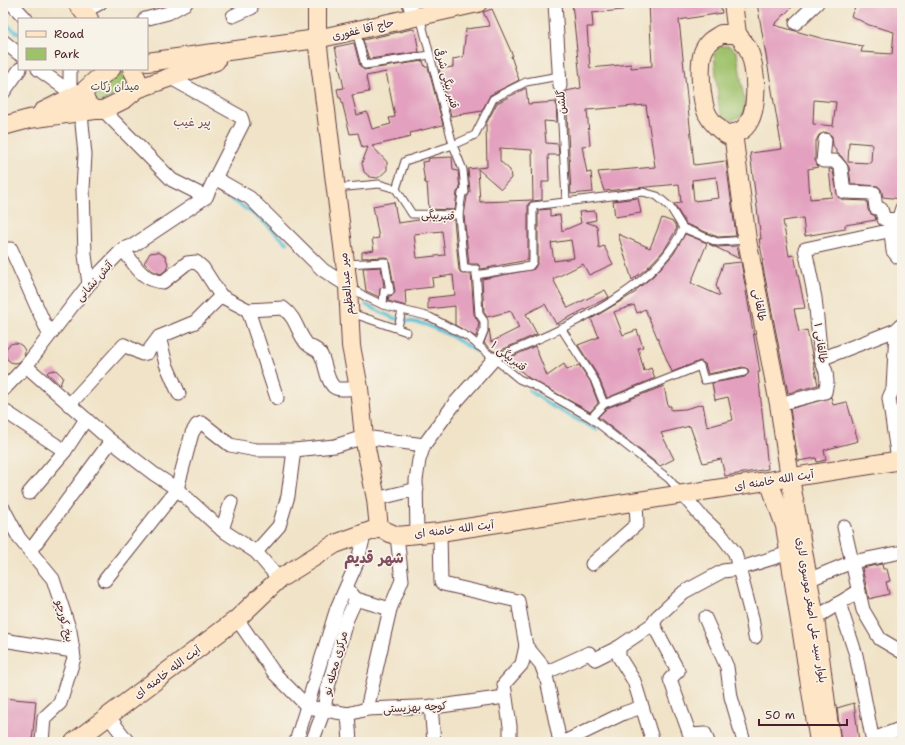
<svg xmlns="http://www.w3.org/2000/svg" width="905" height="745" font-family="'Shantell Sans','Playpen Sans Arabic',sans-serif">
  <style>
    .green { fill: #9ec16b; stroke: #74704b }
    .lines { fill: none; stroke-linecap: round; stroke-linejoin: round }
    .stream { stroke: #5ac0d8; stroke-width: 3.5 }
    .building { fill: #e3a1bf; fill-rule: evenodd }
    .lane-casing { stroke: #633c42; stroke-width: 9 }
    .street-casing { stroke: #633c42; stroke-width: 15 }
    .secondary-casing { stroke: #633c42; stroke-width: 20 }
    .lane { stroke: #fff; stroke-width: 7 }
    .street { stroke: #fff; stroke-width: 13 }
    .secondary { stroke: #fde5c5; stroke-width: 18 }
    .labels { text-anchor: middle; stroke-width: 3.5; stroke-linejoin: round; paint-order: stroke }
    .street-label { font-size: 11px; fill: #4a1f2b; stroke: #f7f3e8 }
    .park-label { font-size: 11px; fill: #63503e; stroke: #f7f3e8 }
    .neighbourhood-label { font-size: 12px; fill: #804c5f; stroke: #f7f3e8 }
    .district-label { font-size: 15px; font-weight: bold; fill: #804c5f; stroke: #f7f3e8 }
  </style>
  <rect width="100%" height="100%" fill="#f7f3e8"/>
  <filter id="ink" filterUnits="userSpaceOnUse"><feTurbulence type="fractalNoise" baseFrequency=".025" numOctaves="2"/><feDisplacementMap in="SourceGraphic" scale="8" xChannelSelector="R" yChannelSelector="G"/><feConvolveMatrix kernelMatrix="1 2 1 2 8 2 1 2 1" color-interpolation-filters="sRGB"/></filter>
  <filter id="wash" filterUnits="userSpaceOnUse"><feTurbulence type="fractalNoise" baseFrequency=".012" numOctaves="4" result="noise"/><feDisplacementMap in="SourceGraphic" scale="16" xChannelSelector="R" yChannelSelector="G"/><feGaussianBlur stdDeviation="0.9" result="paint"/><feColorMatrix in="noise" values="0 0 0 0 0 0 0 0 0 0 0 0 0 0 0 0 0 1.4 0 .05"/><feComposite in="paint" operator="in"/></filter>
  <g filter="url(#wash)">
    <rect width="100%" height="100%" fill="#f0e3c7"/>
    <g class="green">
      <path d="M719 46H729L737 52 745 106 742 115C731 123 722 120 719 107L714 53Z"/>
      <path d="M113 73H121L127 78 129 87 101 103 95 101 93 97 96 89Z"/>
    </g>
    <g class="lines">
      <g class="stream">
        <path d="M3 22 19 34"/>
        <path d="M230 198 258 217 287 243"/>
        <path d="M366 305 393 318 424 324 451 336 482 355"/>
        <path d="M529 390 553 407 597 430"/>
      </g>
    </g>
    <g id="blocks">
      <g class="building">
        <path d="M572 3H623V10L592 13 593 27H587L590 68 631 64V68L652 66 649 3H720L722 13 679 20 694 165 726 161 736 236 718 237 686 224 674 204 681 203 679 184 604 191 598 172 655 167 646 105 587 110 590 145 582 146 587 173 591 172 593 192 571 194 566 91 581 88ZM716 177 719 198 694 201 692 180Z"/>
        <path d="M757 3H796L774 25 824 39 863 46 861 52 892 54 894 32 869 25 851 16 857 3H902V199L883 197 881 189 878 186 851 184 849 167 841 156 837 153 833 145 832 136 826 132 819 135 815 143V160L818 167 808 169 810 199 832 197 829 169H831L833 171 838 197 844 200 867 201 868 210 871 214 875 216 876 220 845 225V229L805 236 803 218 783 221 789 256 794 255 805 308 794 309 799 332 807 330 818 385 788 393 762 262 763 261 759 239H761L750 153 782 149ZM814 100 836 102 833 126 813 124ZM849 142 872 144 871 163 848 162Z"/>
        <path d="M492 9 513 56H511L519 80 490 95 482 111 451 116 439 69 453 67V59L463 57 466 29 490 26 483 12Z"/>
        <path d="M412 29 415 30 419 52 369 59 363 40Z"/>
        <path d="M354 43 360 66 364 70 423 61 425 67H428L443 125 410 133 411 137 372 146 387 162V170L378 178 370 177 364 172 362 163 368 147 362 148 358 133 350 134 341 98H339L337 89 344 88 335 47ZM386 72 395 117 389 118 391 124 372 129 367 112 357 115 352 95 369 92 366 76Z"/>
        <path d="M526 88 528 104 556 102 557 122 544 121 546 143 558 144 559 155H548L549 182H542V200L532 201 528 204V260L481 269 478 264H469L464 215 467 197 470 192 468 169 487 167 486 124 497 103ZM500 148 532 150 533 200 480 202 478 169 501 189 511 178 510 170 500 161Z"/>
        <path d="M452 157 453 170 458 171 460 189 457 192 455 210 429 209 427 183H425L422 162 429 161 428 159 431 158Z"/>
        <path d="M638 198 641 213 615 217 613 201Z"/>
        <path d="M394 202 398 223 426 219 454 220 459 270 462 274H471L474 314 479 323 476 337 455 325V306L428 309V298L455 295 453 275 432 278 433 287 405 290 406 306 388 301 389 296 393 295 395 291 389 259 385 257 362 258V252L374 250 372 239 379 238 373 206ZM442 231 445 255 417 258 414 234Z"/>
        <path d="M550 209V216L560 215 562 231 581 223 579 212 595 211 596 220 586 222 597 226 599 248 604 246 613 264 589 275 583 264 553 279 568 308 605 290 609 297 556 324 545 304 526 314 537 334 497 352 493 351 484 343 489 329 491 342 519 328 511 311 487 317 484 312 482 279 534 269 538 262V210ZM571 240 574 258 554 261 551 243Z"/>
        <path d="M662 218 673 222 677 228 665 249 646 269 632 280 618 234 650 248Z"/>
        <path d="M685 234 707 243 691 283 720 296 716 285 723 264 741 262 760 372H758L768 469 725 476 721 459 703 463 690 426 661 433 674 459 660 466 598 417 607 408 664 386 668 406H671V410L685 409 703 404 707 427 733 420 728 397 715 400 712 383 745 377 749 373 748 369 743 367 708 374 705 364 700 361 672 372 645 309 637 313 634 305 614 312 623 335 637 330 643 347 638 348 644 371 651 368 655 378 607 398 598 376 578 345 599 337 591 319 636 292V290L653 276 673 255Z"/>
        <path d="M709 244 717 247 737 246 740 259Z"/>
        <path d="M158 252 165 256 168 264 166 270 161 274 153 271 144 263 150 253Z"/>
        <path d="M381 267 384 286 380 289 379 297 366 291 363 268Z"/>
        <circle cx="15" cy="353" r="10"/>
        <path d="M535 346 547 376 564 364 567 370 579 365 590 381 598 403 590 412 529 378 507 359Z"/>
        <path d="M56 370 63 377 60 385 47 373 49 371Z"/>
        <path d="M831 397 833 405 847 402 858 441 824 450 826 460 817 462 816 458 798 461 790 409Z"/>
        <path d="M882 564 883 569H887L890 581 886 582 889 594 869 599 862 568Z"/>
        <path d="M3 698 36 701 32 742H3Z"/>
        <path d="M854 703 859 742H841L837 708Z"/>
      </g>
    </g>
  </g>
  <g filter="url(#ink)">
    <use href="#blocks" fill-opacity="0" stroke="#633c42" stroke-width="1"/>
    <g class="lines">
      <g class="lane-casing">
        <g id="lane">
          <path d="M420 16 453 145 463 170 465 192 462 193 459 215"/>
          <path d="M356 31 365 65 430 55"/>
          <path d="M560 86 566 201"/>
          <path d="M336 188 379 184 396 189 412 214 459 215 464 269H476L479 314 484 321V331L478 346"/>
          <path d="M396 189 405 161 453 145 475 135 493 99 502 94 526 82 559 76"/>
          <path d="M345 264 385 262 390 291H384L383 305"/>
          <path d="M476 275 530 266 533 262V206L643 192 657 196 670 207 683 228 717 242 746 240"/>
          <path d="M350 287 366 297 383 305 430 317 468 337 519 379 533 385 591 418 669 479 681 493"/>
          <path d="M351 313 407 332"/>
          <path d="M398 327 402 311"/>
          <path d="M561 328 594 379 604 404"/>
          <path d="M494 359C557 330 653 295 683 228"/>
          <path d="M591 418 604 404 700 366 704 380 744 372"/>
        </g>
      </g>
      <g class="street-casing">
        <g id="street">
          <path d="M11 3 26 19"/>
          <path d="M409 3 414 17"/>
          <path d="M555 3 560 86"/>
          <path d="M83 12 100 3"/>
          <path d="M233 16 251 8V3"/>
          <path d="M145 19 168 13 186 3"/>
          <path d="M796 23 817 3"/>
          <path d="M3 41 19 54"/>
          <path d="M38 69 70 92"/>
          <path d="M70 69V92L74 97"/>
          <path d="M169 77 241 117 243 123 215 178"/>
          <path d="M3 93 20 69"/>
          <path d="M103 110 172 180 206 197 215 178 250 198 323 270 348 286"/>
          <path d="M81 113 85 155 83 189 85 255 89 284"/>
          <path d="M825 140 823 161H835L841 168 844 192 874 193 876 208 881 209 884 219 898 220 902 208"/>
          <path d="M890 221 893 251 898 257 902 256"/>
          <path d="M3 249H11L49 334"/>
          <path d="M123 249C135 265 141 280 163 282L187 263 196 262 203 268 221 296"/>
          <path d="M248 310 277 398"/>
          <path d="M896 330 893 389 889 398 898 460"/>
          <path d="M159 337 166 364 179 394"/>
          <path d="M821 359 896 330 900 326"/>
          <path d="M26 366 111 441 154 474 177 489 222 530 256 552 279 579"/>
          <path d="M3 390 26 366 89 284 123 249 134 245 206 197"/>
          <path d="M779 404 825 392 827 382 826 372 821 359 815 298 805 249 902 228"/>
          <path d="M69 405 124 345 142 354 147 353 159 337 195 322 221 296 248 310 283 308C297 318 297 333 307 344 312 349 318 348 321 355 326 364 326 380 334 387 339 391 352 388 359 388"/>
          <path d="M3 410 65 451"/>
          <path d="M29 493 65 451 86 419"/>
          <path d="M683 495 700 515 722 536 735 553 752 618 755 637"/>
          <path d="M376 499 417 489"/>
          <path d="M3 508 19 538 53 579 70 631 74 658 60 703 44 718 42 742"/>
          <path d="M844 527 863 610 880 639 902 652"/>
          <path d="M222 530 231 502"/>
          <path d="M440 532 441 582 443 584 518 601 526 646 541 664 547 680 560 742"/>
          <path d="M417 534 416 480 419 460 424 445 455 403 494 359"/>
          <path d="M30 551 111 441"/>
          <path d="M256 552 279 526 288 496 294 450"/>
          <path d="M592 564 637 524 636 502"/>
          <path d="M105 580 177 489 192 433 197 425 202 423 230 445 256 450H294L335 446 364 437 424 445"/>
          <path d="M808 580 852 562 902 552"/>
          <path d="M356 599 390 609"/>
          <path d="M839 603 856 655 873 742"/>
          <path d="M705 618 727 667 731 697 744 742"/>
          <path d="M815 618 859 591"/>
          <path d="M237 619 275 674 308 707 348 714 367 709 441 706 505 697"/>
          <path d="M653 624 678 671 670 679 690 735 705 734 708 742"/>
          <path d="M3 640 73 651"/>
          <path d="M619 647V657L634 681 653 742"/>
          <path d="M545 673 589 653 595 659 619 647 653 624 657 617 684 592 723 571 738 569 789 553"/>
          <path d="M431 706 434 742"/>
          <path d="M367 709 390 609 402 580 397 536"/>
          <path d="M348 714 350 742"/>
          <path d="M108 716 128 742"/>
          <path d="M873 739 902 728"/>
          <path d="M296 742 337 608 358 560 364 535"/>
          <path d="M312 742 324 710 327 691 346 621 356 599 347 588"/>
          <path d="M510 742V726L504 684 522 664 526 646"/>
          <path d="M564 742 624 713 642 707"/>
        </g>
      </g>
      <g class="secondary-casing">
        <g id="secondary">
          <path d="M77 3 89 19"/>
          <path d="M317 3V39L348 286 351 346 359 388 364 437 376 499 379 528"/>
          <path d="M733 3 737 34"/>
          <path d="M721 34H737C740 38 744 42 747 47 757 65 761 116 742 130 738 133 732 133 727 135 720 130 713 124 709 117 701 105 697 60 705 48 708 41 715 38 721 34Z"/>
          <path d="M147 62 317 39 478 3"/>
          <path d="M111 69 96 80 84 91 85 100 89 106 95 110H103L125 99 137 89 216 61"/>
          <path d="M132 69 137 79V89"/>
          <path d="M42 112 84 91"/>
          <path d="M3 126 29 119 95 110"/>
          <path d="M733 133 747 240 779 404 790 478 815 618 831 742"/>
          <path d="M769 481 785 526 819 742"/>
          <path d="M74 742 237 619 279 579 335 544 379 528 397 536 440 532 902 460"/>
        </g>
      </g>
      <use href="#lane" class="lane"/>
      <use href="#street" class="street"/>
      <use href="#secondary" class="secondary"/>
    </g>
  </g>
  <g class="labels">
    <g class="street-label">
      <text transform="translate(363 29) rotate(-13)" y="4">حاج آقا غفوری</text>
      <text transform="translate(447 78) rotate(75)" y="4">قنبر بیگی شرقی</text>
      <text transform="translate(561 102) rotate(-93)" y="4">گلشن</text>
      <text transform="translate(438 215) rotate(4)" y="4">قنبربیگی</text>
      <text transform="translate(94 281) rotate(-48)" y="4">آتش نشانی</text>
      <text transform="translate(346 284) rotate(-96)" y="4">میر عبدالعظیم</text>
      <text transform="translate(760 305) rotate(79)" y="4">طالقانی</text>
      <text transform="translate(821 343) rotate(82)" y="4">طالقانی ۱</text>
      <text transform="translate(509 356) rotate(38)" y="4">قنبربیگی ۱</text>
      <text transform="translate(774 480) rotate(-9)" y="4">آیت الله خامنه ای</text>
      <text transform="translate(454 529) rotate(-7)" y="4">آیت الله خامنه ای</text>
      <text transform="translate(812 610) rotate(81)" y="4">بلوار سید علی اصغر موسوی لاری</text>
      <text transform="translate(65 621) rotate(75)" y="4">بیخ کورچو</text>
      <text transform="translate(335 663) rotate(-75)" y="4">مرکزی محله نو</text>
      <text transform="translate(167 672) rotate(-37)" y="4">آیت الله خامنه ای</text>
      <text transform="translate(415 707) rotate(-3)" y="4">کوچه بهزیستی</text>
    </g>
    <g class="park-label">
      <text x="115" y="90">میدان زکات</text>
    </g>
    <g class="neighbourhood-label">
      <text x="192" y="126">پیر غیب</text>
    </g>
    <g class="district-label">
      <text x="374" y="563">شهر قدیم</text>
    </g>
  </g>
  <rect width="905" height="745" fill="none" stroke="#f7f3e8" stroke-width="16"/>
  <rect x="18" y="18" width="130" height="52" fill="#f7f3e8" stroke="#b29e9c"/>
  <rect x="26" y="31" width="20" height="6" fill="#fde5c5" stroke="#b29e9c"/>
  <text x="54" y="38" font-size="12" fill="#4a1f2b">Road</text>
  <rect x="26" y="48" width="20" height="12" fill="#9ec16b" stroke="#b29e9c"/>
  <text x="54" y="58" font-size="12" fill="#4a1f2b">Park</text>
  <path d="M759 719v6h88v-6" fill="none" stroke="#4a1f2b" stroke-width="2"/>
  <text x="765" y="719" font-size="12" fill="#4a1f2b" stroke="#f7f3e8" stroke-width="3" paint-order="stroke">50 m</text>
</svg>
